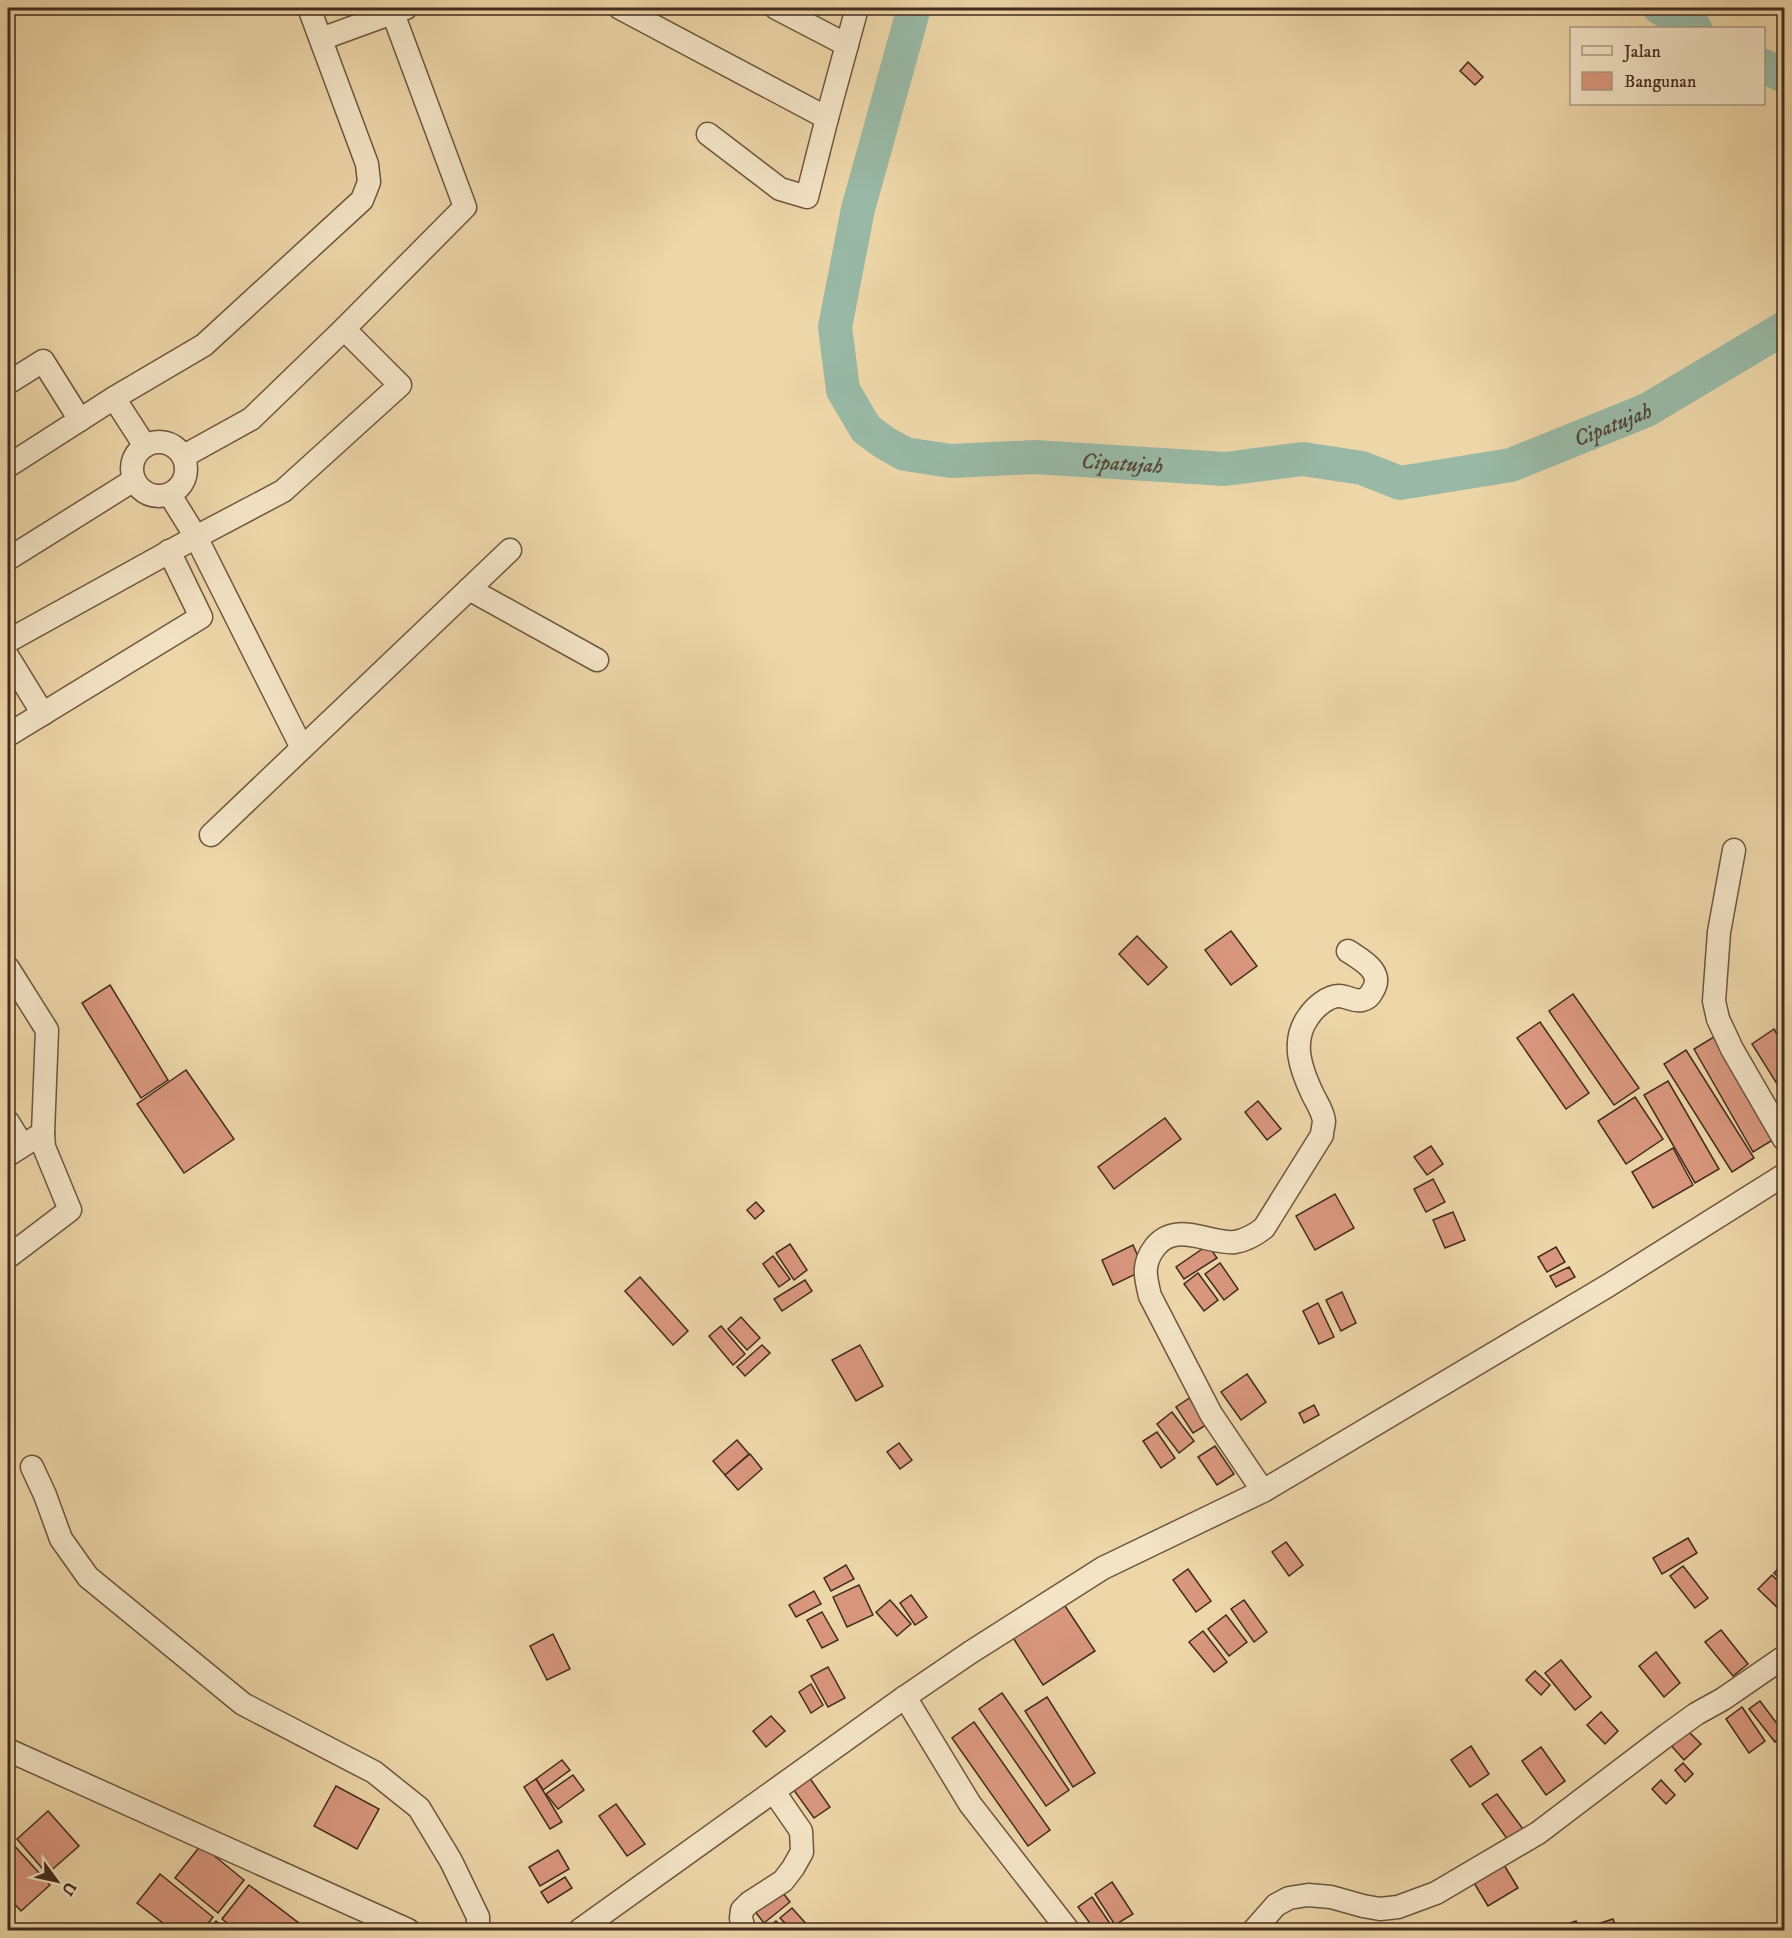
<svg xmlns="http://www.w3.org/2000/svg" width="1792" height="1938" font-family="'IM FELL DW Pica',serif">
  <style>
    .lines { fill: none; stroke-linecap: round; stroke-linejoin: round }
    .river { stroke: #99b9a6; stroke-width: 34 }
    .building { fill: #d9977e; stroke: #432b1d; stroke-width: 1.5 }
    .street-casing { stroke: #6e5640; stroke-width: 25 }
    .street { stroke: #f3e4c6; stroke-width: 22 }
    .labels { text-anchor: middle; stroke-width: 5; stroke-linejoin: round; paint-order: stroke }
    .water-label { font-size: 22px; font-style: italic; fill: #544738; stroke: #f3e4c6 }
  </style>
  <rect width="100%" height="100%" fill="#edd6a8"/>
  <filter id="stains"><feTurbulence type="fractalNoise" baseFrequency=".00333" numOctaves="4"/><feColorMatrix values="0 0 0 0 .2 0 0 0 0 .09 0 0 0 0 .02 0 0 0 .5 -.17"/></filter>
  <radialGradient id="worn" r=".72"><stop offset=".6" stop-color="#630" stop-opacity="0"/><stop offset="1" stop-color="#630" stop-opacity=".3"/></radialGradient>
  <g class="lines">
    <g class="river">
      <path id="s1" d="M914 8 858 209 835 327 843 390 866 429 885 443 905 454 951 461 1035 457 1225 469 1303 459 1362 468 1400 483 1511 465 1647 410 1784 328"/>
      <path d="M1660 8 1695 28"/>
      <path d="M1764 66 1784 76"/>
    </g>
  </g>
  <g class="building">
    <path d="M1468 62 1483 77 1475 85 1460 71Z"/>
    <path d="M1231 931 1257 966 1231 985 1205 950Z"/>
    <path d="M1137 936 1167 967 1148 985 1119 954Z"/>
    <path d="M110 985 168 1080 141 1098 82 1003Z"/>
    <path d="M1573 994 1639 1088 1614 1105 1549 1011Z"/>
    <path d="M1540 1022 1589 1093 1566 1109 1517 1038Z"/>
    <path d="M1774 1029 1784 1046V1095L1752 1044Z"/>
    <path d="M1717 1035 1776 1138 1753 1152 1694 1049Z"/>
    <path d="M1686 1050 1754 1158 1732 1172 1664 1064Z"/>
    <path d="M186 1070 234 1139 184 1173 137 1104Z"/>
    <path d="M1668 1081 1719 1169 1695 1183 1644 1095Z"/>
    <path d="M1635 1097 1663 1139 1626 1164 1598 1121Z"/>
    <path d="M1258 1101 1281 1129 1267 1140 1245 1112Z"/>
    <path d="M1165 1118 1181 1139 1114 1189 1098 1167Z"/>
    <path d="M1431 1146 1443 1164 1427 1175 1414 1157Z"/>
    <path d="M1673 1148 1693 1185 1653 1208 1632 1172Z"/>
    <path d="M1433 1179 1445 1202 1426 1212 1414 1189Z"/>
    <path d="M1335 1194 1354 1228 1315 1250 1296 1216Z"/>
    <path d="M756 1202 764 1211 755 1219 747 1210Z"/>
    <path d="M1453 1212 1465 1240 1445 1248 1433 1220Z"/>
    <path d="M790 1244 807 1270 794 1280 776 1253Z"/>
    <path d="M1133 1245 1144 1270 1113 1285 1102 1260Z"/>
    <path d="M1208 1245 1217 1258 1184 1279 1176 1267Z"/>
    <path d="M1556 1247 1565 1262 1547 1272 1538 1257Z"/>
    <path d="M773 1256 790 1279 779 1287 763 1264Z"/>
    <path d="M1220 1263 1238 1289 1224 1300 1205 1274Z"/>
    <path d="M1569 1267 1575 1277 1556 1287 1550 1276Z"/>
    <path d="M1198 1273 1218 1300 1204 1311 1184 1284Z"/>
    <path d="M640 1277 688 1331 673 1345 625 1291Z"/>
    <path d="M805 1280 812 1291 782 1311 774 1299Z"/>
    <path d="M1342 1292 1356 1323 1341 1331 1326 1300Z"/>
    <path d="M1318 1303 1334 1337 1319 1344 1303 1311Z"/>
    <path d="M741 1317 760 1338 747 1350 728 1329Z"/>
    <path d="M721 1326 745 1354 733 1365 709 1336Z"/>
    <path d="M762 1345 770 1353 745 1376 737 1367Z"/>
    <path d="M860 1345 883 1386 856 1401 832 1360Z"/>
    <path d="M1247 1374 1266 1402 1241 1420 1221 1392Z"/>
    <path d="M1194 1395 1211 1422 1193 1433 1176 1407Z"/>
    <path d="M1314 1405 1319 1415 1304 1423 1299 1413Z"/>
    <path d="M1172 1412 1194 1441 1179 1453 1157 1424Z"/>
    <path d="M1157 1432 1175 1458 1161 1468 1143 1441Z"/>
    <path d="M737 1440 749 1454 725 1475 713 1461Z"/>
    <path d="M899 1443 912 1460 900 1469 887 1452Z"/>
    <path d="M1215 1446 1234 1474 1217 1485 1198 1457Z"/>
    <path d="M750 1454 762 1469 738 1490 725 1475Z"/>
    <path d="M1688 1538 1697 1553 1662 1574 1653 1558Z"/>
    <path d="M1286 1542 1303 1565 1289 1576 1272 1552Z"/>
    <path d="M1784 1563V1583L1774 1573Z"/>
    <path d="M846 1565 854 1579 831 1591 824 1578Z"/>
    <path d="M1683 1566 1708 1598 1695 1608 1670 1576Z"/>
    <path d="M1188 1569 1211 1601 1196 1612 1173 1580Z"/>
    <path d="M1772 1575 1784 1587V1614L1758 1589Z"/>
    <path d="M859 1585 873 1615 847 1627 833 1597Z"/>
    <path d="M814 1591 821 1604 796 1617 789 1605Z"/>
    <path d="M911 1595 927 1617 915 1625 900 1603Z"/>
    <path d="M890 1600 911 1624 897 1636 876 1612Z"/>
    <path d="M1244 1600 1267 1632 1254 1642 1231 1609Z"/>
    <path d="M1063 1603 1095 1651 1043 1685 1012 1636Z"/>
    <path d="M822 1612 838 1640 822 1648 807 1620Z"/>
    <path d="M1226 1615 1247 1642 1229 1656 1208 1629Z"/>
    <path d="M1721 1630 1748 1664 1733 1676 1705 1642Z"/>
    <path d="M1203 1631 1227 1662 1214 1672 1189 1642Z"/>
    <path d="M553 1634 570 1669 547 1680 530 1646Z"/>
    <path d="M1656 1652 1680 1683 1664 1697 1639 1666Z"/>
    <path d="M1561 1660 1591 1697 1575 1710 1545 1673Z"/>
    <path d="M828 1667 845 1698 828 1707 811 1676Z"/>
    <path d="M1535 1671 1550 1685 1541 1695 1526 1680Z"/>
    <path d="M811 1684 823 1705 811 1713 799 1692Z"/>
    <path d="M1002 1693 1069 1790 1046 1806 979 1709Z"/>
    <path d="M1047 1697 1095 1773 1073 1787 1025 1711Z"/>
    <path d="M1760 1701 1784 1733 1775 1742 1749 1709Z"/>
    <path d="M1742 1707 1765 1741 1749 1753 1726 1719Z"/>
    <path d="M1601 1712 1618 1731 1605 1744 1587 1725Z"/>
    <path d="M771 1716 785 1731 766 1747 753 1731Z"/>
    <path d="M974 1722 1050 1830 1028 1846 952 1738Z"/>
    <path d="M1684 1727 1701 1744 1684 1760 1668 1742Z"/>
    <path d="M1471 1746 1489 1774 1470 1787 1451 1760Z"/>
    <path d="M1541 1747 1565 1781 1546 1795 1522 1761Z"/>
    <path d="M562 1760 570 1770 543 1790 536 1779Z"/>
    <path d="M1683 1763 1693 1774 1685 1782 1675 1770Z"/>
    <path d="M573 1775 584 1790 558 1809 546 1794Z"/>
    <path d="M809 1777 830 1807 814 1818 793 1789Z"/>
    <path d="M536 1779 562 1822 550 1829 524 1787Z"/>
    <path d="M1661 1780 1675 1795 1666 1804 1652 1789Z"/>
    <path d="M336 1786 379 1809 357 1849 314 1826Z"/>
    <path d="M1497 1794 1523 1829 1508 1840 1482 1804Z"/>
    <path d="M616 1804 645 1844 627 1856 599 1816Z"/>
    <path d="M48 1811 79 1846 47 1874 17 1839Z"/>
    <path d="M11 1842 50 1885 21 1911 8 1897V1846Z"/>
    <path d="M201 1845 244 1880 218 1913 175 1878Z"/>
    <path d="M558 1850 569 1869 540 1886 529 1867Z"/>
    <path d="M1501 1860 1518 1888 1488 1906 1471 1878Z"/>
    <path d="M160 1874 213 1917 203 1930H172L137 1903Z"/>
    <path d="M565 1877 572 1888 548 1903 541 1892Z"/>
    <path d="M1112 1882 1133 1914 1115 1925 1095 1894Z"/>
    <path d="M249 1885 308 1930H236L222 1919Z"/>
    <path d="M779 1888 790 1902 764 1923 753 1909Z"/>
    <path d="M1092 1897 1113 1928 1109 1930H1095L1078 1907Z"/>
    <path d="M792 1908 809 1927 805 1930H792L780 1918Z"/>
    <path d="M1613 1919 1617 1930H1586L1585 1928Z"/>
    <path d="M216 1921 228 1930H209Z"/>
    <path d="M776 1921 784 1930H765Z"/>
    <path d="M1576 1921 1579 1930H1550Z"/>
  </g>
  <g class="lines">
    <g class="street-casing">
      <g id="street">
        <path d="M620 8 827 118 807 197 780 189 708 134"/>
        <path d="M776 8 847 45"/>
        <path d="M321 39 406 8"/>
        <path d="M827 118 857 8"/>
        <path d="M8 383 43 361 80 420"/>
        <path d="M114 398 145 446"/>
        <circle cx="159" cy="469" r="27"/>
        <path d="M184 456 251 419 344 329 465 207 391 8"/>
        <path d="M8 466 114 398 204 345 362 200 369 182 367 164 309 8"/>
        <path d="M170 495 196 537 302 748"/>
        <path d="M8 559 134 480"/>
        <path d="M469 589 597 660"/>
        <path d="M8 641 196 537 283 491 400 385 344 329"/>
        <path d="M8 657 43 714"/>
        <path d="M8 735 201 617 169 551"/>
        <path d="M211 835 510 550"/>
        <path d="M1734 850 1719 932 1714 1001 1718 1019 1732 1049 1784 1139"/>
        <path d="M8 968 47 1030 43 1133 44 1147 70 1210 8 1257"/>
        <path d="M8 1122 22 1145"/>
        <path d="M8 1155 43 1133"/>
        <path d="M32 1467 45 1495 61 1539 88 1577 243 1704 374 1772 419 1808 451 1861 478 1917V1930"/>
        <path d="M1263 1491 1211 1414 1150 1296C1145 1276 1142 1264 1155 1247 1176 1220 1211 1245 1235 1242 1247 1240 1255 1235 1264 1228L1322 1135C1322 1130 1324 1125 1324 1121 1323 1112 1317 1103 1313 1095 1301 1070 1290 1041 1309 1016 1315 1007 1328 996 1339 996 1347 996 1354 1002 1362 1000 1367 999 1370 996 1372 992 1385 972 1363 961 1348 951"/>
        <path d="M905 1697 970 1804 1068 1930"/>
        <path d="M8 1750 408 1930"/>
        <path d="M580 1930 905 1697 971 1652 1103 1568 1263 1491 1609 1285 1784 1175"/>
        <path d="M744 1930 741 1918 742 1910 749 1903 783 1881 793 1868 802 1852 801 1831 774 1792"/>
        <path d="M1254 1930 1276 1905 1289 1898 1308 1895 1331 1897 1363 1906 1380 1909 1398 1907 1436 1893 1538 1833 1667 1735 1696 1714 1723 1699 1784 1657"/>
      </g>
    </g>
    <use href="#street" class="street"/>
  </g>
  <g class="labels">
    <g class="water-label">
      <text dy="8" stroke="none"><textPath href="#s1" startOffset="1206">Cipatujah</textPath></text>
      <text dy="8" stroke="none"><textPath href="#s1" startOffset="702">Cipatujah</textPath></text>
    </g>
  </g>
  <rect width="1792" height="1938" fill="none" stroke="#edd6a8" stroke-width="30"/>
  <rect x="9" y="9" width="1774" height="1920" fill="none" stroke="#432b1d" stroke-width="3"/>
  <rect x="15" y="15" width="1762" height="1908" fill="none" stroke="#432b1d" stroke-width="1.5"/>
  <rect x="1570" y="27" width="195" height="78" fill="#f3e4c6" stroke="#ad9a82" stroke-width="1.5"/>
  <rect x="1582" y="46" width="30" height="9" fill="#f3e4c6" stroke="#ad9a82" stroke-width="1.5"/>
  <text x="1624" y="57" font-size="18" fill="#432b1d">Jalan</text>
  <rect x="1582" y="72" width="30" height="18" fill="#d9977e" stroke="#ad9a82" stroke-width="1.5"/>
  <text x="1624" y="87" font-size="18" fill="#432b1d">Bangunan</text>
  <g transform="translate(57 1881) rotate(123)" stroke="#f3e4c6" stroke-width="4.5" paint-order="stroke">
  <path d="M0-4.5L10 22L0 15L-10 22Z" fill="#432b1d"/>
  <text y="-9" font-size="16" font-weight="bold" text-anchor="middle" fill="#432b1d">U</text>
  </g>
  <rect width="100%" height="100%" filter="url(#stains)"/>
  <rect width="100%" height="100%" fill="url(#worn)"/>
</svg>
